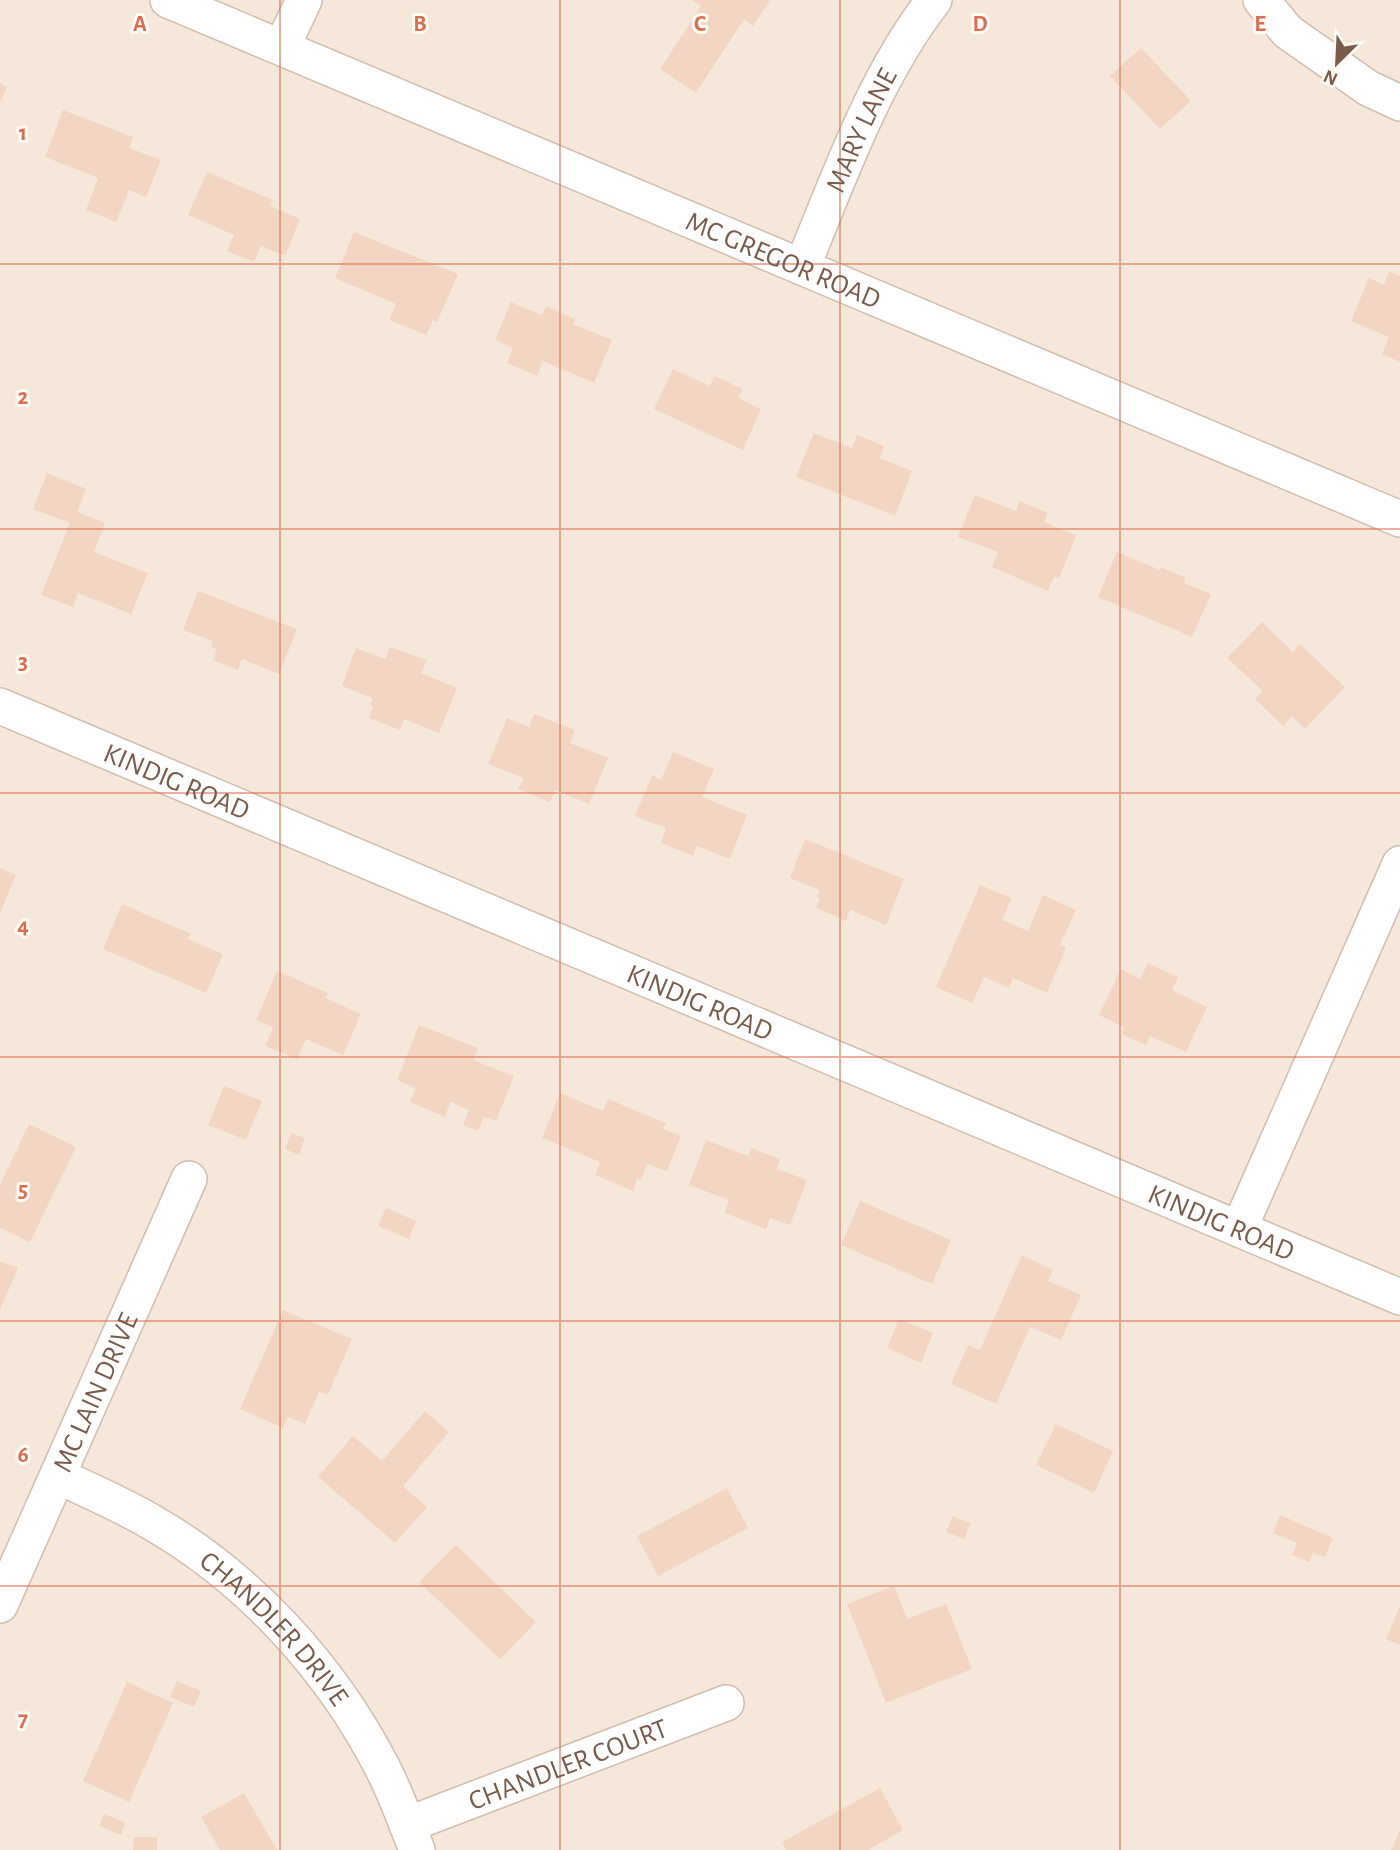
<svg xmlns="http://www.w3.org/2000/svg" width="1400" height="1850" font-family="'Alegreya Sans',sans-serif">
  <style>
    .residential { fill: #f5e8da }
    .building { fill: #f3d5c3 }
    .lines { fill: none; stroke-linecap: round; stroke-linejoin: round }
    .street-casing { stroke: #d1beb0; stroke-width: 38 }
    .street { stroke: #fff; stroke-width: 35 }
    .grid { fill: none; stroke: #dc6d51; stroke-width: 2; stroke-opacity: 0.55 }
    .labels { text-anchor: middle; stroke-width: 6; stroke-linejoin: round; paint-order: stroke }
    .street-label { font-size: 28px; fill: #7a5c4d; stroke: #fffaf3 }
    .grid-label { font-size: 23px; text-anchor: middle; font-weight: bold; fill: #dc6d51; stroke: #fffaf3; stroke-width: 6; stroke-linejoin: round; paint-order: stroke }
  </style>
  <rect width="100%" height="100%" fill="#fdf6ec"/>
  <rect class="residential" x="0" y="0" width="1400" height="1850"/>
  <g class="building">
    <path d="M692 0H770L753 26 744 19 696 93 660 69 701 6Z"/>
    <path d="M1141 48 1191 101 1160 129 1110 76Z"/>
    <path d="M0 83 7 87 0 103Z"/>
    <path d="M63 110 133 137 129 148 161 160 146 197 129 190 116 222 86 210 98 178 45 157Z"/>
    <path d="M207 172 273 200 270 206 300 219 285 256 261 246 254 262 227 251 234 235 188 215Z"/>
    <path d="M354 232 458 274 437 322 433 320 426 335 389 320 396 304 335 278Z"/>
    <path d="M1389 271 1400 276V362L1382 354 1389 337 1351 321 1369 278 1384 285Z"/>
    <path d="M511 302 542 315 546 306 575 319 573 324 612 340 594 383 543 361 537 376 507 363 513 348 495 340Z"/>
    <path d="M673 369 710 386 714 376 743 389 738 398 761 409 743 450 654 409Z"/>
    <path d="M814 433 852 448 857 435 884 446 880 458 912 471 895 516 796 477Z"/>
    <path d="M47 473 86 489 77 512 105 523 94 552 148 573 131 614 78 593 73 607 41 595 70 523 33 509Z"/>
    <path d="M975 495 1016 511 1020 501 1048 513 1044 522 1076 536 1059 578 1054 577 1048 591 992 567 998 552 958 537Z"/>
    <path d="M1117 552 1160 570 1161 567 1186 578 1184 583 1211 594 1192 637 1098 597Z"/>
    <path d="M198 591 297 629 279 674 242 659 238 670 213 660 217 649 211 647 213 641 183 630Z"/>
    <path d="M1262 622 1293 652 1300 644 1345 687 1305 729 1292 716 1283 726 1255 699 1263 691 1227 658Z"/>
    <path d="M390 647 427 660 421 673 457 688 439 733 404 719 400 730 369 718 373 707 370 705 373 698 342 686 356 648 385 659Z"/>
    <path d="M534 714 575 730 570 743 608 758 589 804 555 790 550 802 518 789 524 778 488 764 507 718 529 727Z"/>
    <path d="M673 752 714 769 702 797 747 815 730 859 697 846 693 856 661 843 666 828 635 816 652 775 661 780Z"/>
    <path d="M805 839 904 879 886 925 850 910 846 921 816 908 820 898 817 897 820 890 790 878Z"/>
    <path d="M0 868 16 875 0 913Z"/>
    <path d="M980 885 1012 898 1002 920 1028 931 1043 895 1076 910 1060 945 1066 948 1047 993 1013 978 1009 988 984 977 972 1003 936 987Z"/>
    <path d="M122 904 191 934 188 939 223 954 206 993 103 949Z"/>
    <path d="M1148 963 1178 977 1172 990 1207 1007 1186 1052 1150 1036 1146 1045 1122 1034 1124 1027 1099 1015 1121 969 1140 979Z"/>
    <path d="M277 971 328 993 325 998 361 1014 343 1055 306 1039 297 1059 265 1046 273 1028 256 1020Z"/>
    <path d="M419 1025 478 1048 473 1060 514 1076 496 1121 484 1117 478 1131 463 1125 469 1110 450 1102 445 1117 410 1102 416 1088 397 1080Z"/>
    <path d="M224 1086 262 1101 246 1140 208 1125Z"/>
    <path d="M560 1093 603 1111 608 1099 666 1123 663 1129 681 1136 667 1171 647 1164 641 1180 637 1179 633 1191 595 1175 600 1162 542 1138Z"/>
    <path d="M29 1124 76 1147 30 1242 0 1228V1185Z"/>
    <path d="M291 1133 305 1138 299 1155 285 1149Z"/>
    <path d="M706 1140 748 1156 751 1148 780 1159 777 1169 807 1180 790 1225 770 1218 766 1229 725 1213 729 1200 689 1185Z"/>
    <path d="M860 1201 951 1240 932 1284 841 1245Z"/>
    <path d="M386 1208 416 1221 409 1239 378 1226Z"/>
    <path d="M1022 1255 1053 1270 1048 1281 1081 1295 1061 1340 1030 1327 996 1404 951 1384 968 1345 980 1350Z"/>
    <path d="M0 1261 18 1268 0 1310Z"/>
    <path d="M283 1310 352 1339 328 1395 319 1392 305 1424 288 1417 283 1428 240 1409Z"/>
    <path d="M899 1319 933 1333 921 1363 887 1348Z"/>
    <path d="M425 1411 449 1432 403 1486 427 1507 395 1543 318 1477 353 1436 382 1461Z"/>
    <path d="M1056 1424 1113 1451 1094 1493 1036 1465Z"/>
    <path d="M727 1488 748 1528 658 1576 637 1536Z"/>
    <path d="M1280 1515 1333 1538 1325 1557 1313 1553 1309 1562 1292 1555 1297 1543 1273 1533Z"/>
    <path d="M953 1516 971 1523 964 1539 946 1532Z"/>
    <path d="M456 1545 536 1622 500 1659 419 1582Z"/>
    <path d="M894 1586 907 1619 946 1604 972 1669 886 1703 847 1604Z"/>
    <path d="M1400 1605V1645L1386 1639Z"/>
    <path d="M177 1681 201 1691 194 1707 170 1697Z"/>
    <path d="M127 1682 173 1703 129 1802 83 1781Z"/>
    <path d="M880 1788 903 1830 868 1850H786L782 1842Z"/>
    <path d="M244 1793 277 1850H220L201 1817Z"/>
    <path d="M104 1814 125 1822 121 1835 99 1826Z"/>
    <path d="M1400 1830V1850H1391Z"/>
    <path d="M134 1837H157V1850H133Z"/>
  </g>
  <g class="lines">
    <g class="street-casing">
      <g id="street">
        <path id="s1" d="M168 0 1400 519"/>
        <path d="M1261 0 1288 32 1368 88 1400 103"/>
        <path d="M282 47 304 0"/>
        <path id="s2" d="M802 267C840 176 873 79 934 0"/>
        <path id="s3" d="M0 706 1400 1297"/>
        <path d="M1239 1229 1400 864"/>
        <path id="s4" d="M58 1476C90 1491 123 1505 153 1523 250 1579 331 1668 382 1767 396 1794 406 1822 417 1850"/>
        <path id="s5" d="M0 1605 189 1179"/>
        <path id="s6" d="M407 1825 726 1703"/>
      </g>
    </g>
    <use href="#street" class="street"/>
  </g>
  <path class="grid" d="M280 0V1850M560 0V1850M840 0V1850M1120 0V1850M0 264H1400M0 529H1400M0 793H1400M0 1057H1400M0 1321H1400M0 1586H1400"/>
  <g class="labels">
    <g class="street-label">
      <text dy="10" stroke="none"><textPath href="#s2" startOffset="149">MARY LANE</textPath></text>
      <text dy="10" stroke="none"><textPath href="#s1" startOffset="668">MC GREGOR ROAD</textPath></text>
      <text dy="10" stroke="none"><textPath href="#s3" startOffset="192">KINDIG ROAD</textPath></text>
      <text dy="10" stroke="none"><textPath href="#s3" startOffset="760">KINDIG ROAD</textPath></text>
      <text dy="10" stroke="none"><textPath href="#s3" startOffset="1326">KINDIG ROAD</textPath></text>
      <text dy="10" stroke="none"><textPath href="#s5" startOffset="233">MC LAIN DRIVE</textPath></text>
      <text dy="10" stroke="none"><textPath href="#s4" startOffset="268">CHANDLER DRIVE</textPath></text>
      <text dy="10" stroke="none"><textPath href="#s6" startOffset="172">CHANDLER COURT</textPath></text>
    </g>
  </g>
  <g class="grid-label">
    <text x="140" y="31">A</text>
    <text x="420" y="31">B</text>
    <text x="700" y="31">C</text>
    <text x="980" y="31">D</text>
    <text x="1260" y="31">E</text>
    <text x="23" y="140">1</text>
    <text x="23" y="404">2</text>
    <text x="23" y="669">3</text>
    <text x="23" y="933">4</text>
    <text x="23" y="1197">5</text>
    <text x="23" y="1462">6</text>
    <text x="23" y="1726">7</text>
  </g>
  <g transform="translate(1337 63) rotate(204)" stroke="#fffaf3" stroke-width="5" paint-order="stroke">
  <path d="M0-5L12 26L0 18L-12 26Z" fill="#7a5c4d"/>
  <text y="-10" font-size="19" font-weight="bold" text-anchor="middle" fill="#7a5c4d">N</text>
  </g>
</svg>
